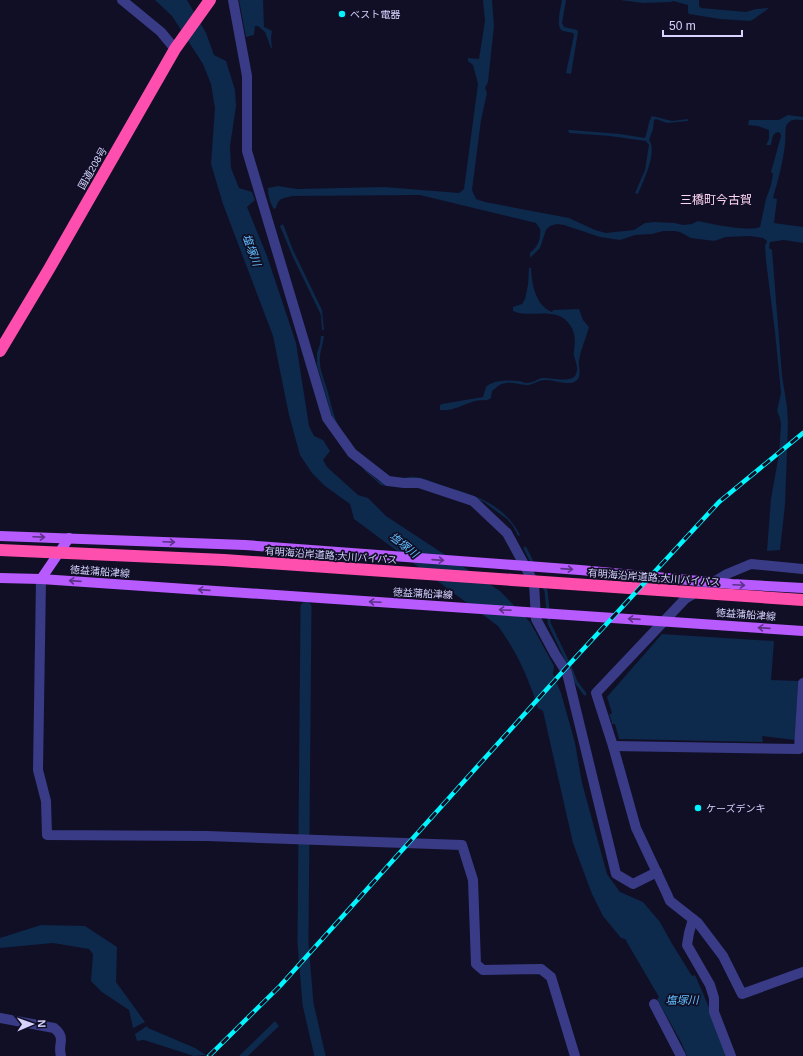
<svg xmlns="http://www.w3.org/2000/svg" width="803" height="1056" font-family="Arial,'Noto Sans JP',sans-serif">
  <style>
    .water { fill: #0d294b }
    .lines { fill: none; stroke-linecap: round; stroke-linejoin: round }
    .stream { stroke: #0d294b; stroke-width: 3 }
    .canal { stroke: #0d294b; stroke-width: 11 }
    .minor { stroke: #393b86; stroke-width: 10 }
    .major { stroke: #b75bff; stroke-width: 10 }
    .highway { stroke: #ff4fae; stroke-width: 12 }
    .rail-casing { stroke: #00f5ff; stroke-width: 4.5 }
    .rail { stroke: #110f26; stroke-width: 3; stroke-dasharray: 9; stroke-linecap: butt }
    .oneway { stroke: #5c3188 }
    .poi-dot { fill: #00f5ff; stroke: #110f26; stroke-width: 1.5 }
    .labels { text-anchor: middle; stroke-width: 3.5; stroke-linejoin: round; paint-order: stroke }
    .poi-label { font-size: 10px; fill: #d6d4ff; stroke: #110f26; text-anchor: start }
    .street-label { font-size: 10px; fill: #d6d4ff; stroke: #110f26 }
    .water-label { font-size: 11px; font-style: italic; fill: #62c0ff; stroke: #110f26 }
    .quarter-label { font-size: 12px; fill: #ffd6f3; stroke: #110f26 }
  </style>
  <rect width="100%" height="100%" fill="#110f26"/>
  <g class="water">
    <path d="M155 0H187L206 33 214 55 226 61 235 90 236 106 230 146 231 168 239 188 252 192 255 200 247 207 267 256 296 343 309 426 314 436 323 440 330 451 323 460 327 467 358 495 368 498 386 516 500 591 530 622 554 666 553 674 561 693 575 743 582 783 607 874 620 892 643 902 660 922 671 942 692 976 695 975 720 1033 728 1056H687L681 1042 657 999 659 997 625 939 621 938 603 916 592 894 573 843 543 711 538 708C528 677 517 652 498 626L354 519 350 504 325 486 312 473 300 455 289 415 273 336 223 204 211 164 215 108 211 84 203 64 172 16Z"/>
    <path d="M239 0H263L264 27 272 31 271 38 272 48H271L265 32 258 26H255L254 35 246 37Z"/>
    <path d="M483 0H492L494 26 488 82 485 88 487 93 481 120 472 190 476 199 485 202 569 218 595 230 606 233 634 230 645 223 654 222 675 223 683 225 692 224 698 221C712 224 748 232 760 227L766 199 771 185 773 174 771 172 781 136 780 133 778 132C772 133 772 140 771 145H766L769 139V130L758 126 748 125 749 120H779L788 115 803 117V120C798 120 793 118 788 123 784 127 786 138 785 144 783 163 778 180 773 198L777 199 774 223 803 227V243L784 240 770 242 769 248 772 250 782 376 787 407 788 424 785 505 780 550 767 551 771 499 779 454 781 425 780 418 777 411 781 393 775 332 766 261 765 246 767 241 763 238 750 236 726 237 714 241 691 238 680 232 674 231H663L652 234 635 235 620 240 600 237 564 225 557 224 550 226 546 230 540 248 530 258V253C538 247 541 239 540 229L536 223 420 195 292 196C282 199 279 197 276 208L274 209C270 204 268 195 268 188L278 186 297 189 384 187 459 193 464 189 478 84 473 65 468 61V58L479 59 485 21Z"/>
    <path d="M562 0H566L562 23 564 27 577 30 578 32 571 74 566 73 574 35 573 33C570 32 566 32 563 31 555 28 561 7 562 0Z"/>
    <path d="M620 0H699V6L701 8 746 12 756 9 769 8 754 19 750 21 720 19 689 14 688 12V5L673 1 671 2 643 3Z"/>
    <path d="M652 116 672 121 688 119V121L667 123 656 119 654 120 653 129 649 140C658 151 643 182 638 194L635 193 645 170 649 145 646 141 610 136 569 133 568 130H571L620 134 645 138C648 131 648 122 652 116Z"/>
    <path d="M283 224 293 250 322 310 324 330H322L321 315 293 257 280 226Z"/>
    <path d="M529 268H531C532 284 535 305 552 312L553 310 579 309 583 320 589 327C586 338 581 349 579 360 578 366 582 375 577 380 570 387 555 380 547 380 539 379 534 385 526 385 518 384 510 381 502 384 498 385 495 389 492 391L491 398C485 402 481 399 475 401 464 404 452 412 440 410V405L442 404 483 397 486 387C493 380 508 380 518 381 521 381 524 383 527 383 533 383 537 379 542 378 550 377 573 384 576 374 580 365 572 357 574 351 575 341 576 334 570 325 557 305 530 319 513 311V307L522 304 525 299 528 285Z"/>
    <path d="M321 336H324C323 345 319 353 320 363 320 369 323 377 325 383 329 394 331 407 335 418 341 433 368 479 383 483 394 485 403 475 415 477 425 478 435 483 444 486 476 496 503 503 520 535L518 536 513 526 507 519 484 502 462 493 426 483 387 486 381 485 365 471 333 420 317 365V353L320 344Z"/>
    <path d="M662 634 774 641 771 680 798 681 795 740 762 736 763 742 619 739 615 724H612L611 722H612L609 715 612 713 607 697Z"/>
    <path d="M41 925 85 926 117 947 116 982 145 1022 133 1028 129 1010 102 992 91 981 93 954 89 949 53 943 0 948V938Z"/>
    <path d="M275 1021 279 1026 248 1056H239Z"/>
    <path d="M147 1026 148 1028 195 1048 206 1055 194 1056 144 1040 137 1041 135 1034Z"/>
  </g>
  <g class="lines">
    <g class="stream">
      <path d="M525 548 533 564"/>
      <path d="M543 585 546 591 548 611"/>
      <path d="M549 616V623L571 669 576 682 585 694"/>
    </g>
    <path class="canal" d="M306 607 303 943 308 1004 320 1056"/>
    <g class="minor">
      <path d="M122 0 161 32 175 49"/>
      <path d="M233 0 247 76V151L327 418 352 453 388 481 404 483H419L473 501 507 533 534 583 536 619 555 654 567 673 616 874 633 884 657 872"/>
      <path d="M803 569 751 564 727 574 685 599 596 693 613 746 636 828 666 892 670 901 698 923 723 956 742 994 803 972"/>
      <path d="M41 579 38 770 46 801 47 835 207 836 462 845 473 880 476 964 483 970 541 969 551 977 575 1056"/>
      <path d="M613 746 799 749 803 683"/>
      <path d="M693 919 689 933 687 945 710 985 714 998V1012L731 1056"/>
      <path d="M654 1004 681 1056"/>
      <path d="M0 1018 54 1028C67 1038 57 1044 61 1056"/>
    </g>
    <g class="major">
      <path d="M0 536 245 545 580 570 732 584 803 588"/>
      <path d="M0 578 41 579 803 631"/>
      <path d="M41 579 69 538"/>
    </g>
    <g class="highway">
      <path d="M0 351 49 269 175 49 210 0"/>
      <path d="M0 550 224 560 803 600"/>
    </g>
    <g class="rail-casing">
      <path id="rail" d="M209 1056 280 986 565 669 719 502 803 433"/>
    </g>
    <use href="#rail" class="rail"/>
  </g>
  <defs><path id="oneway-shaft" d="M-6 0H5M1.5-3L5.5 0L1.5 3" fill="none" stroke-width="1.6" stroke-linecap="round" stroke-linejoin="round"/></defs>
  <g class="oneway">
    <use href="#oneway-shaft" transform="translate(39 537) rotate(2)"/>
    <use href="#oneway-shaft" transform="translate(169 542) rotate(2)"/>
    <use href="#oneway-shaft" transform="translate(438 560) rotate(4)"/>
    <use href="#oneway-shaft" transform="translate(567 569) rotate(4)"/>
    <use href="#oneway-shaft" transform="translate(75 581) rotate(-176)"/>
    <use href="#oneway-shaft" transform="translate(739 585) rotate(3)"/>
    <use href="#oneway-shaft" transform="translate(204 590) rotate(-176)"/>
    <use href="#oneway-shaft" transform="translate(375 602) rotate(-177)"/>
    <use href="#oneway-shaft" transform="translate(505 610) rotate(-177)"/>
    <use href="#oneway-shaft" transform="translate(634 619) rotate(-176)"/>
    <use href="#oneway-shaft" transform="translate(764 628) rotate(-176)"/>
  </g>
  <g class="poi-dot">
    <circle cx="342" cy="14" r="4"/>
    <circle cx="698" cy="808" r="4"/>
  </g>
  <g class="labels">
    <g class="poi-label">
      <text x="350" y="18">ベスト電器</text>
      <text x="706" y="812">ケーズデンキ</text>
    </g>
    <g class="street-label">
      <text transform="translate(92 168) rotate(-60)" y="4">国道208号</text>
      <text transform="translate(331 555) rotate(4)" y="4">有明海沿岸道路;大川バイパス</text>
      <text transform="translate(100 571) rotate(4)" y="4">徳益蒲船津線</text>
      <text transform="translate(654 577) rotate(4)" y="4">有明海沿岸道路;大川バイパス</text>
      <text transform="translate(423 593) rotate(3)" y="4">徳益蒲船津線</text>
      <text transform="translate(746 614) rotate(4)" y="4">徳益蒲船津線</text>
    </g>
    <g class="water-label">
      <text transform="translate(252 250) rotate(70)" y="4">塩塚川</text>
      <text transform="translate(404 545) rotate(38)" y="4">塩塚川</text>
      <text x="682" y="1004">塩塚川</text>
    </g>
    <g class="quarter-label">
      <text x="716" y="204">三橋町今古賀</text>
    </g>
  </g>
  <g transform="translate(32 1024) rotate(88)" stroke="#110f26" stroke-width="3" paint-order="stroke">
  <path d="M0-3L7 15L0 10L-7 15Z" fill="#d6d4ff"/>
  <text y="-6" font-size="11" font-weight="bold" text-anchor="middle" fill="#d6d4ff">N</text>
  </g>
  <path d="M663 30v6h79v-6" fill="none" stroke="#d6d4ff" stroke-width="2"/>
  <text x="669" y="30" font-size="12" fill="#d6d4ff" stroke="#110f26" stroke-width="3" paint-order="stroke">50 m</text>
</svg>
